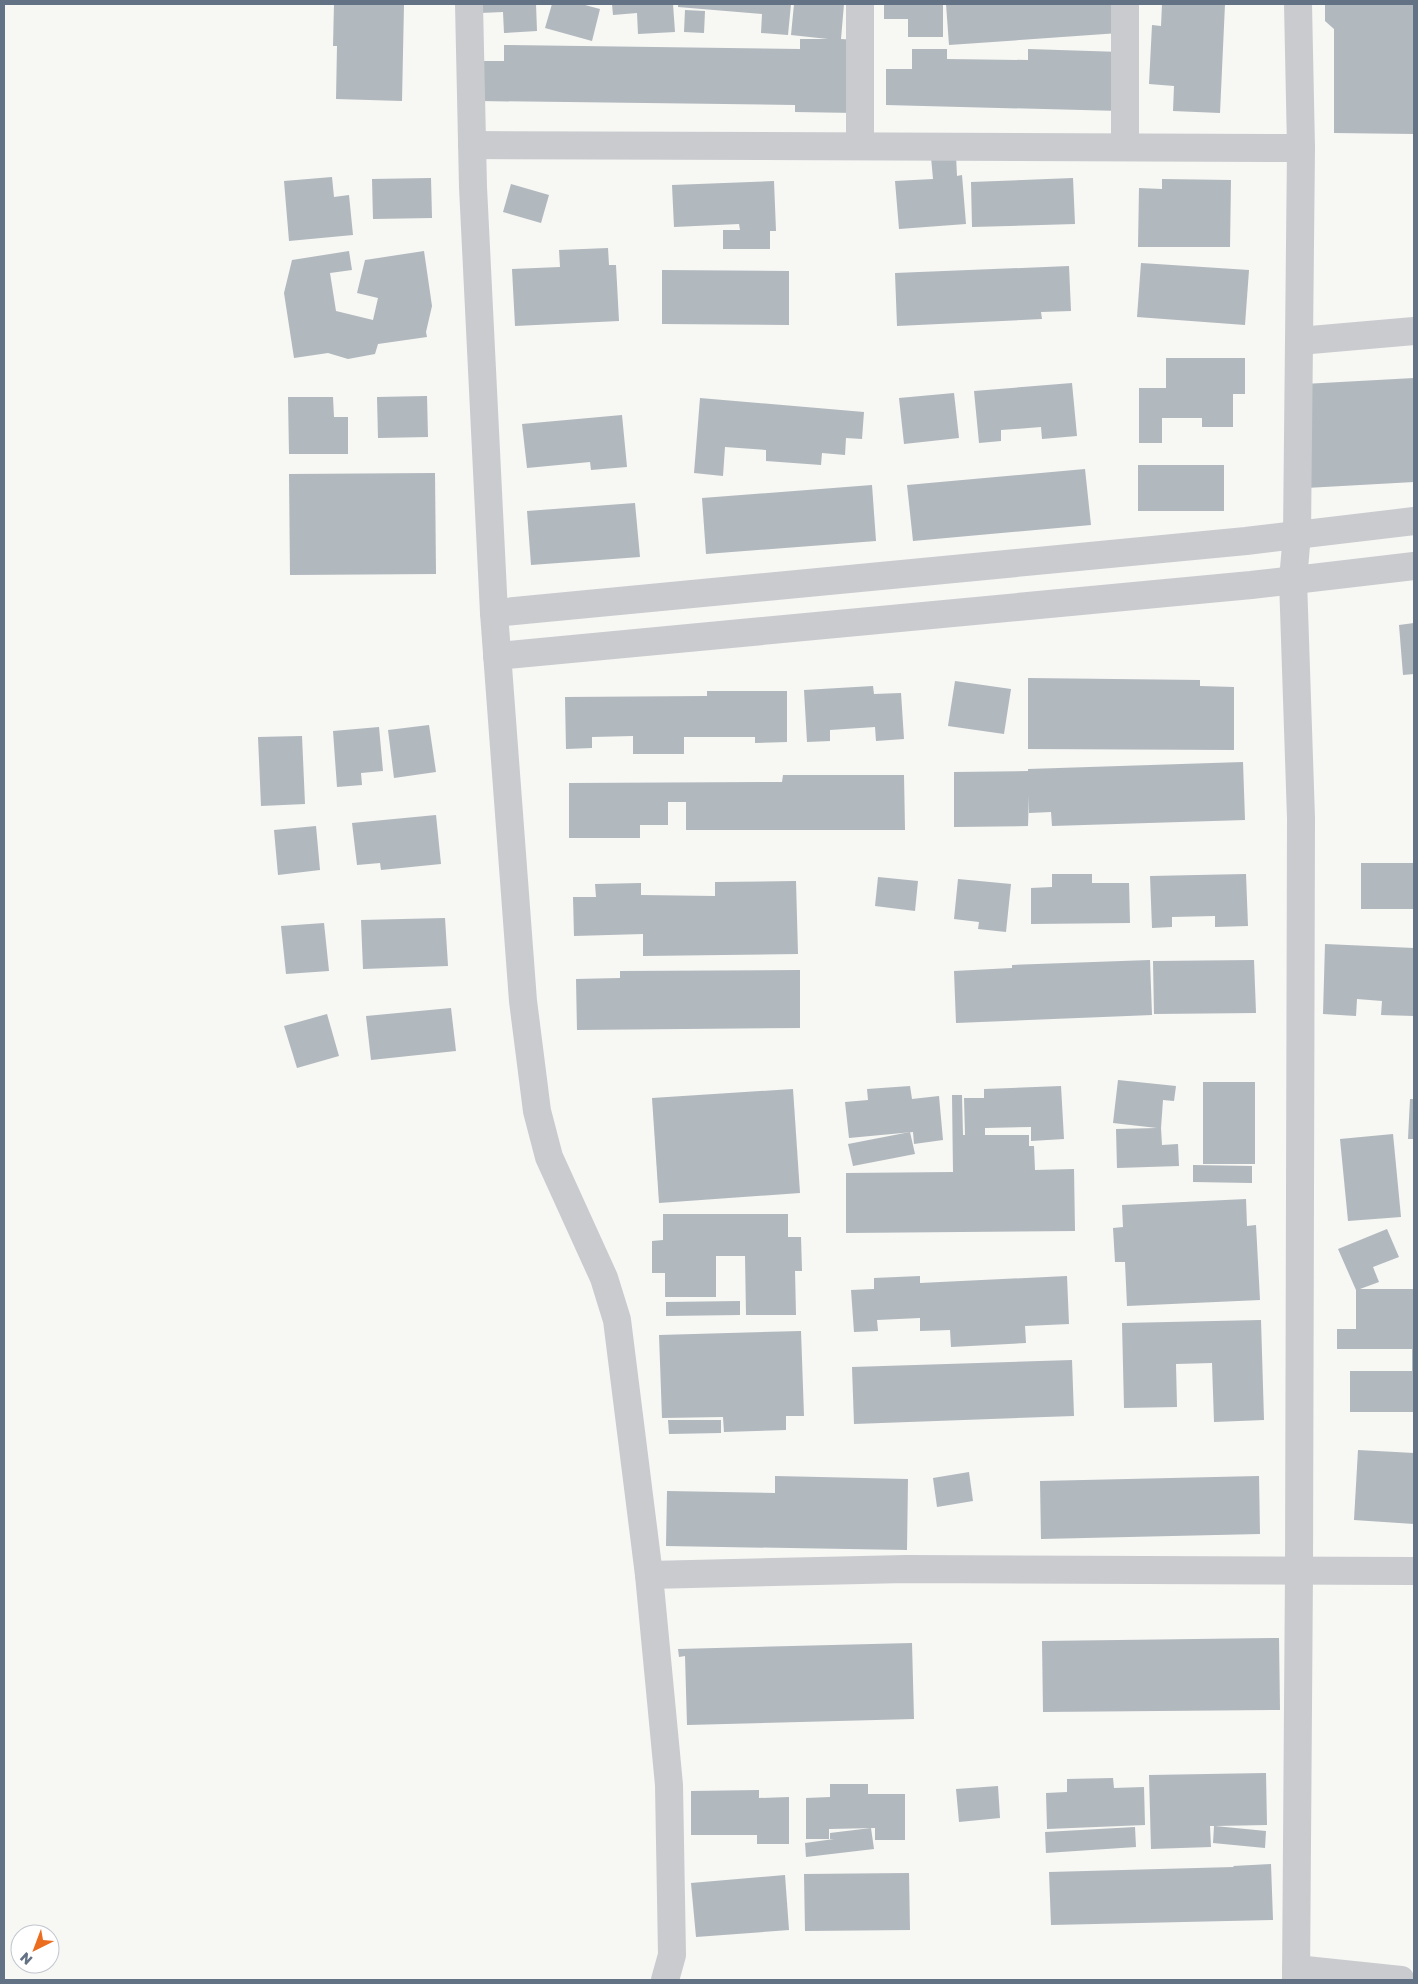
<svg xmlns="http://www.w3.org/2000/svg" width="1418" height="1984" font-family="'Golos Text',sans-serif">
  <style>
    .building { fill: #b1b8be }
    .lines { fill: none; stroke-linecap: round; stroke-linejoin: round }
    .minor { stroke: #c9cbcf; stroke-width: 28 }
  </style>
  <rect width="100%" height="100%" fill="#f7f7f4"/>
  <g class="building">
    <path d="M334 4H404L402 101 336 99 337 46H333Z"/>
    <path d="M480 4H536L537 31 504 33 503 12 480 13Z"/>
    <path d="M552 4H585V5L600 9 592 41 545 28Z"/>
    <path d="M612 4H673L675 32 638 34 637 13 613 15Z"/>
    <path d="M678 4H791L788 35 761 33 762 14 678 7Z"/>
    <path d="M794 4H844L841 39 857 40 856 113 795 112V105L480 101V61H504V45L800 49V39H828L791 35Z"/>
    <path d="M884 4H943V37H908V19H884Z"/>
    <path d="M946 4H1117L1119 33 949 45Z"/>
    <path d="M1162 4H1225L1220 113 1173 111 1174 86 1149 84 1152 25 1161 26Z"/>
    <path d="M1325 4H1414V134L1334 133V29L1325 21Z"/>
    <path d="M685 10 705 11 704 33 684 32Z"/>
    <path d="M912 49H947V59L1028 60V49L1121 52 1120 111 886 105V69H912Z"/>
    <path d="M956 155 957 176 962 175 966 224 899 229 895 181 933 179 931 157Z"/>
    <path d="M332 177 334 197 349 195 353 235 289 241 284 181Z"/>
    <path d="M431 178 432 218 373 219 372 179Z"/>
    <path d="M1073 178 1075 224 972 227 971 182Z"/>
    <path d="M1162 179 1231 180 1230 247H1138L1139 188 1162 189Z"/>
    <path d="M774 181 776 231H770V249H723V230H740L739 224 674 227 672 185Z"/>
    <path d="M511 184 549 195 541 223 503 212Z"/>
    <path d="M608 248 609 265H616L619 321 515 326 512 269 560 267 559 250Z"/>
    <path d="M349 251 352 270 330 273 336 311 373 320 378 298 357 293 365 260 424 251 432 306 426 332 427 337 378 344 375 354 348 359 328 353 294 358 284 293 292 260Z"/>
    <path d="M1141 263 1249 270 1245 325 1137 317Z"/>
    <path d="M1069 266 1071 311 1041 312 1042 319 897 326 895 273Z"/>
    <path d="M662 270 789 271V325L662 324Z"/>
    <path d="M1166 358H1245V394H1233V427H1202V418H1162V443H1139V388H1166Z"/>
    <path d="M1414 378V482L1306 488 1304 384Z"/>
    <path d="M1072 383 1077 436 1042 439 1041 427 1001 430V441L979 443 974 391Z"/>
    <path d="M954 393 959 438 904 444 899 398Z"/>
    <path d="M427 396 428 437 378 438 377 397Z"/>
    <path d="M288 397H333L334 417H348V454H289Z"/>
    <path d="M700 398 864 412 862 439 846 438 845 455 822 453 821 465 766 461V450L725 447 723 476 694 473Z"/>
    <path d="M622 415 627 467 591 470 590 462 527 468 522 424Z"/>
    <rect x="1138" y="465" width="86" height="46"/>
    <path d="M1085 469 1091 525 913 541 907 485Z"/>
    <path d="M435 473 436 574 290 575 289 474Z"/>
    <path d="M872 485 876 541 706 554 702 498Z"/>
    <path d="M635 503 640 557 531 565 527 511Z"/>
    <path d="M1414 623V674L1403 675 1399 625Z"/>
    <path d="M1028 678 1200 680V686L1234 687V750L1028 749Z"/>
    <path d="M955 681 1011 689 1004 734 948 726Z"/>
    <path d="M873 686 874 694 901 693 904 739 876 741 875 727 830 730V741L807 742 804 690Z"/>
    <path d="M707 691H787V742L755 743V737H684V754H633V736L592 737V748L566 749 565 697 707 696Z"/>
    <path d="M429 725 436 772 394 778 388 730Z"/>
    <path d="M379 727 383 771 361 773 362 785 337 787 333 731Z"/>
    <path d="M302 736 305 804 261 806 258 737Z"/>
    <path d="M1243 762 1245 820 1052 826 1051 812 1029 813V795L1028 826 954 827V772L1028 771V769Z"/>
    <path d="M783 775H904L905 830H686V802H668V825H640V838H569V783L782 782Z"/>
    <path d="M436 815 441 864 381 870 380 863 357 865 352 823Z"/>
    <path d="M316 826 320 870 278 875 274 830Z"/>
    <rect x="1361" y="863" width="53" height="46"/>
    <path d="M1052 874H1092V883H1129L1130 923 1031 924V888L1052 887Z"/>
    <path d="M1246 874 1248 926 1215 927V916L1172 917V927L1152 928 1150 876Z"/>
    <path d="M878 877 918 881 915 911 875 906Z"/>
    <path d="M958 879 1011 884 1006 932 978 929 979 922 954 919Z"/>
    <path d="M796 881 798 954 643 956V934L574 936 573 897H596L595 884 641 883V895L715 896V882Z"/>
    <path d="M445 918 448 966 363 969 361 920Z"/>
    <path d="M324 923 329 971 286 974 281 926Z"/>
    <path d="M1325 944 1414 948V1016L1381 1015 1382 1001 1357 999 1356 1016 1323 1014Z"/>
    <path d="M1150 960 1152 1015 956 1023 954 971 1012 968V965Z"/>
    <path d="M1254 960 1256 1013 1154 1014 1153 961Z"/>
    <path d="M800 970V1028L577 1030 576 979 620 978V971Z"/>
    <path d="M451 1008 456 1051 371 1060 366 1016Z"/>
    <path d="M327 1014 339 1056 297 1068 284 1026Z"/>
    <path d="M1118 1080 1176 1086 1174 1101 1163 1100 1161 1128 1162 1145 1178 1144 1179 1166 1117 1168 1116 1129 1157 1128 1113 1123Z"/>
    <rect x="1203" y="1082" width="52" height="82"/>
    <path d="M910 1086 912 1099 939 1096 943 1140 914 1144 913 1132 849 1138 845 1102 868 1100 867 1089Z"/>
    <path d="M1061 1086 1064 1139 1031 1141V1127L985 1128V1135H1029V1146H1034L1035 1170 1074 1169 1075 1231 846 1233V1173L953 1172 952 1095H962L963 1135H965L964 1098H984V1089Z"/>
    <path d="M793 1089 800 1193 659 1203 652 1098Z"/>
    <path d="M1410 1099H1414V1139H1408Z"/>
    <path d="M910 1132 915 1154 853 1166 848 1144Z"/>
    <path d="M1393 1134 1401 1217 1348 1221 1340 1139Z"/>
    <path d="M1193 1165 1252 1166V1183L1193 1182Z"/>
    <path d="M1246 1199 1247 1226 1256 1225 1260 1300 1127 1306 1125 1262H1115L1113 1228 1123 1227 1122 1205Z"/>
    <path d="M663 1214H788V1237H801L802 1271H795L796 1315H746L745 1256H716V1297H665V1273H652V1241L663 1240Z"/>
    <path d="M1387 1229 1399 1257 1373 1267 1379 1282 1360 1289H1414V1412H1350V1371H1412V1349H1337V1329H1356V1290L1338 1249Z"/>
    <path d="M920 1276V1283L1067 1276 1069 1324 1025 1326 1026 1343 951 1347 950 1330 920 1331V1318L877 1320 878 1331 854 1332 851 1290 874 1289V1278Z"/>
    <path d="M740 1301V1315L666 1316V1302Z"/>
    <path d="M1261 1320 1264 1420 1214 1422 1212 1363 1176 1364 1177 1407 1124 1408 1122 1323Z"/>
    <path d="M801 1331 804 1416H786V1430L724 1432 723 1417 662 1418 659 1335Z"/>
    <path d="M1072 1360 1074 1416 854 1424 852 1367Z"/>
    <path d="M668 1420H721V1433L669 1434Z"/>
    <path d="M1358 1450 1414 1453V1524L1354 1520Z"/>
    <path d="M969 1472 973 1501 937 1507 933 1478Z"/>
    <path d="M775 1476 908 1479 907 1550 666 1546 667 1491 775 1493Z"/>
    <path d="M1259 1476 1260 1534 1041 1539 1040 1481Z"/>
    <path d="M1279 1638 1280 1710 1043 1712 1042 1641Z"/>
    <path d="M912 1643 914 1719 687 1725 685 1656 679 1657 678 1649Z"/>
    <path d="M1266 1773 1267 1825 1215 1826 1266 1831 1265 1848 1213 1843 1214 1826H1210L1211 1847 1151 1849 1149 1775Z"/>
    <path d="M1113 1778 1114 1788 1144 1787 1145 1825 1047 1829 1046 1793 1067 1792V1779Z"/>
    <path d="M830 1784H868V1794H905V1840H875V1828L829 1829V1839H806V1798L830 1797Z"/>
    <path d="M998 1786 1000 1818 959 1822 956 1789Z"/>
    <path d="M759 1790V1798L789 1797V1844H757V1835H691V1791Z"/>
    <path d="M1135 1827 1136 1847 1046 1853 1045 1832Z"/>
    <path d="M871 1828 874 1849 806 1857 805 1843 834 1839H830V1833Z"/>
    <path d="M1271 1864 1273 1920 1051 1925 1049 1872 1234 1867 1233 1866Z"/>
    <path d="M909 1873 910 1930 805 1931 804 1874Z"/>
    <path d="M785 1875 789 1930 696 1937 691 1883Z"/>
  </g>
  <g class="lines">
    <g class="minor">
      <path d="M469 4 473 187 494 613 523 1001 537 1111 549 1157 604 1278 617 1320 649 1575 669 1785 672 1955 665 1980"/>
      <path d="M1125 4V147"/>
      <path d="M472 145 1301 148"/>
      <path d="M860 146V4"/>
      <path d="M1299 341 1414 331"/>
      <path d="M494 613 1246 541 1414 521"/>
      <path d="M497 656 1251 585 1414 566"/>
      <path d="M649 1575 906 1569 1414 1571"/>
      <path d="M1296 1969 1401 1980"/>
      <path d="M1296 1980 1299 1570 1301 818 1293 580 1297 534 1301 148 1298 4"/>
    </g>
  </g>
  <rect width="1418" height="1984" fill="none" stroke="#647286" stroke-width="10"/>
  <g transform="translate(35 1949) rotate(222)"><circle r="24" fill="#ffffff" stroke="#c1c7cf"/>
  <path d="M0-4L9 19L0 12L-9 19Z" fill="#eb6d1f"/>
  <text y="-8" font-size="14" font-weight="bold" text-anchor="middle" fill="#647286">N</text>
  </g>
</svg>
